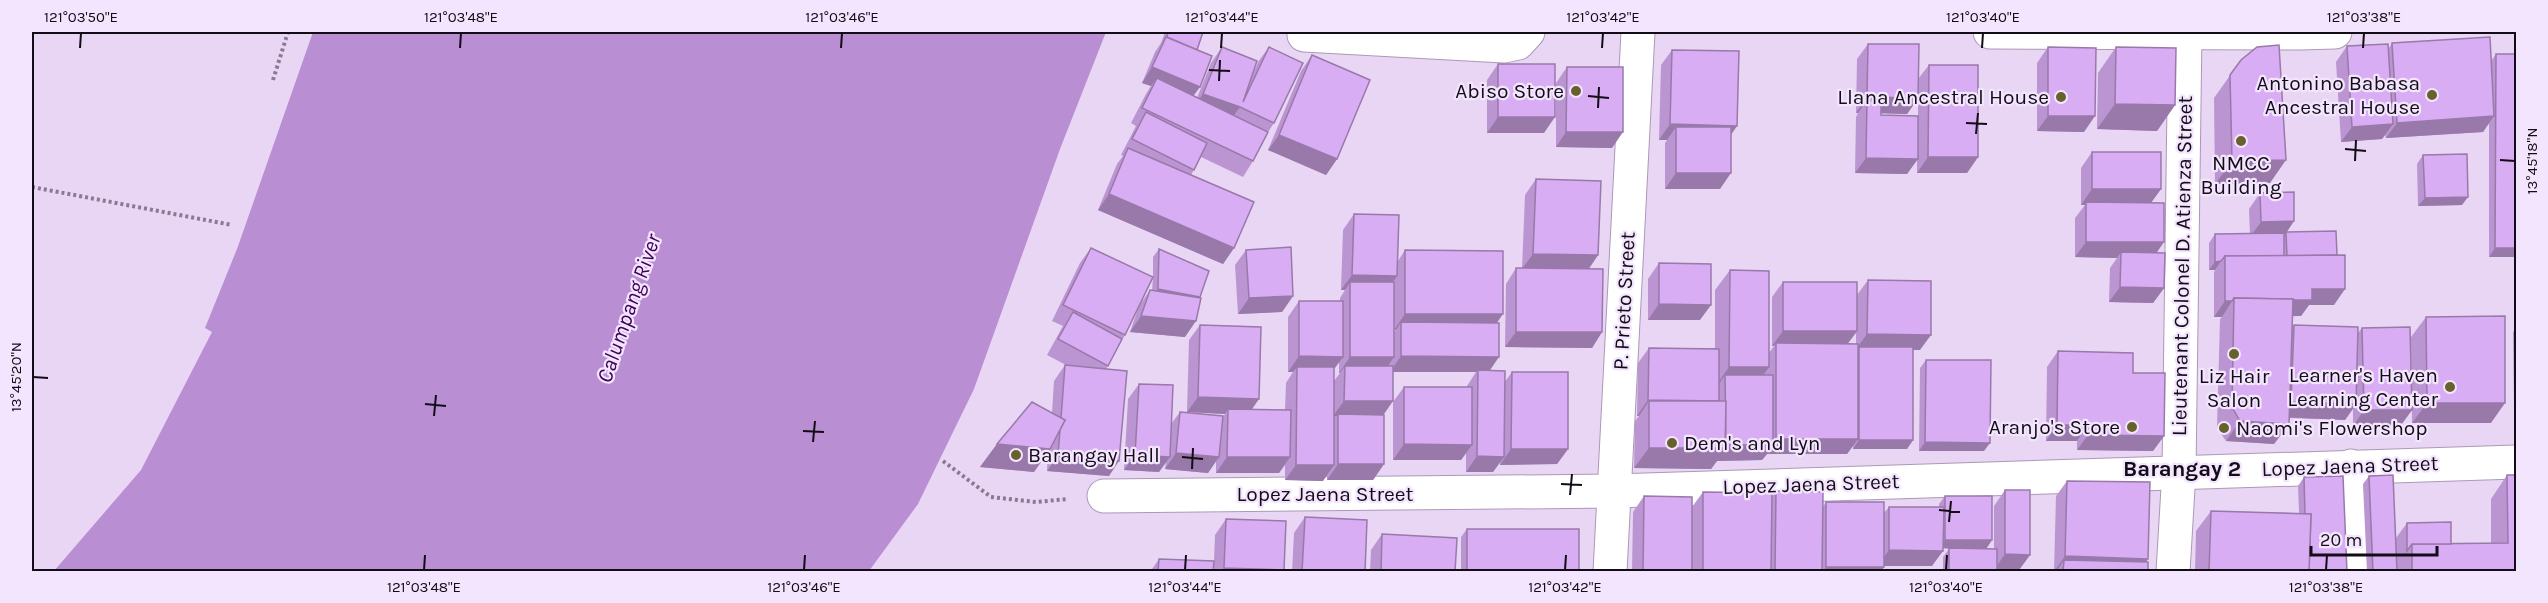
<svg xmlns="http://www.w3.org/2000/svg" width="2548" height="603" font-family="Karla,sans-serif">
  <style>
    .water { fill: #b98ed2 }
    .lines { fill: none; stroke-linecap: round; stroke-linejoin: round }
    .minor-casing { stroke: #ab99b6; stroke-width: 35 }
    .major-casing { stroke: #ab99b6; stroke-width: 35 }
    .path { stroke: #887b90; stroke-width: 4; stroke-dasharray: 3 3; stroke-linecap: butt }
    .minor { stroke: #fff; stroke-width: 33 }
    .major { stroke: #fff; stroke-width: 33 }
    .wall { fill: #bb95d1; fill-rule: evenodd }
    .shaded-wall { fill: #9879aa }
    .building { fill: #d9adf3; stroke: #9879aa; stroke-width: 1.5 }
    .ticks { fill: none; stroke: #120c16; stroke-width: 2 }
    .poi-dot { fill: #67612d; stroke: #f4e5fe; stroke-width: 2 }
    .labels { text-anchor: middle; stroke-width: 4.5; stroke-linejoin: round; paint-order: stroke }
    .poi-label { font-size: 21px; fill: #120c16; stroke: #f4e5fe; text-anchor: end }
    .street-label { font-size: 21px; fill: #120c16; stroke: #f4e5fe }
    .water-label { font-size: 22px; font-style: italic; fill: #3f0158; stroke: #f4e5fe }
    .neighbourhood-label { font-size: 22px; font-weight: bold; fill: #120c16; stroke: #f4e5fe }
    .neatline { fill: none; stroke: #120c16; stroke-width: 2 }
    .ticks-label { font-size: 15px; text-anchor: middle; fill: #120c16 }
  </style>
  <rect width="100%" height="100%" fill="#e9d6f5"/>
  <path class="water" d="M313 32H1106L1060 149 974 389 918 504 869 571H54L141 470 212 332 205 328 237 249Z"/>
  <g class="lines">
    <g class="minor-casing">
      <g id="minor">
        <path d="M1304 35 1504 46 1518 43 1528 32"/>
        <path d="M2351 466 2356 572"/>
        <path d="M1104 496 1614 491 2516 462"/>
        <path d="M1610 572 1638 32"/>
      </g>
    </g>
    <g class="major-casing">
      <g id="major">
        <path d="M1990 32 2300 33 2335 32"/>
        <path d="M2173 572 2179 471 2185 32"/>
      </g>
    </g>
    <g class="path">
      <path d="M273 80 288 32"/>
      <path d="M32 187 232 225"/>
      <path d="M943 461 991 497 1036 502 1068 499"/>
    </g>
    <use href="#minor" class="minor"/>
    <use href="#major" class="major"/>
  </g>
  <g class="wall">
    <path d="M1165 32H1203L1197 50 1193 96 1197 98 1211 63 1222 47 1253 74 1258 62 1269 47 1274 123 1268 132 1253 161 1243 177 1201 157 1191 175 1234 248 1223 264 1098 210 1117 164 1123 156 1121 155 1136 126 1131 123 1146 94 1151 86 1142 83 1155 52 1161 43Z"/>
    <path d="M2392 43 2491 61 2496 54 2517 257H2489V123L2483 132 2386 138 2385 135 2382 139 2341 142 2336 62 2347 46 2389 48Z"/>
    <path d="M1868 44 1918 79 1929 65 1978 157 1967 173H1917V159L1907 174 1855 173 1856 117 1858 113H1856L1857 59ZM1918 99V116L1881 115V113L1907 114Z"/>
    <path d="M2048 47 2084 132 2037 131V63Z"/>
    <path d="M2116 47 2175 105 2157 131 2097 129 2098 73Z"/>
    <path d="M1672 50 1737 126 1731 135 1720 189H1665V143L1667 140H1659L1661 65Z"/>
    <path d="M1312 55 1337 159 1326 175 1268 150 1301 71Z"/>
    <path d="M2241 60 2270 183 2215 184 2214 98Z"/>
    <path d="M1498 64 1544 133H1487V80Z"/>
    <path d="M1567 67 1612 148 1556 147V83Z"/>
    <path d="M2092 152 2161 189 2151 203 2157 253 2164 288 2153 303 2109 302 2110 268 2117 258 2075 257V218L2085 205H2081V168Z"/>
    <path d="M2423 155 2462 205 2418 206 2417 164Z"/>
    <path d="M1536 179 1598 255 1589 269 1602 332 1592 348 1505 347 1506 284 1516 268 1522 269 1525 195Z"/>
    <path d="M2260 193 2294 221 2284 236 2286 232 2334 305H2309L2301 316H2293L2292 327 2294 325 2358 333 2362 328 2412 410 2401 425 2353 426V409L2345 420 2289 418V424L2274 444 2226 441 2217 428 2220 319 2222 317H2214V272L2215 270H2209V243L2215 234H2250L2249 209Z"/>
    <path d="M1354 214 1398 261 1405 250 1497 323 1489 370 1504 383 1512 372 1568 449 1557 464 1500 465V462L1493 472H1466V453L1461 460H1393V402L1404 387H1467V386L1476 372H1393L1383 415 1384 464 1373 480H1327V475L1323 481 1285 480V465L1279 473H1216V461L1208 473 1165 469 1166 462 1159 472 1124 470 1128 399 1139 384 1171 424 1180 412 1223 417 1225 414 1187 412 1189 340 1200 325 1251 410H1285L1286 383 1293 372H1288V317L1299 301H1340V298L1345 290H1341L1343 230ZM1394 280V330H1396L1394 332 1393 282ZM1339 361V373H1340L1334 381V368Z"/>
    <path d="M1091 248 1153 277V257L1159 249 1185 337 1130 332 1139 306 1150 290 1152 291 1153 278 1125 335 1106 369 1109 476 1047 471 1048 451 1034 472 980 467 997 444 1052 413 1054 381 1065 365H1066L1047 355 1063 326 1052 321 1080 263Z"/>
    <path d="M1246 250 1293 296 1282 312 1238 314 1235 265Z"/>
    <path d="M1659 263 1700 320H1648V279Z"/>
    <path d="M1730 270 1769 353 1774 346H1772V297L1783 282 1857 295 1868 280 1920 350H1913V440L1907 449H1853V446L1847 454H1767L1762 460 1717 461 1711 469 1634 468 1635 421 1639 416H1637L1638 363 1649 348H1715V290ZM1856 333V344L1848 343Z"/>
    <path d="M2426 317 2491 423H2412L2411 337Z"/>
    <path d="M2517 327V405H2514L2513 332Z"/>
    <path d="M2058 351 2133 373 2164 436 2153 451 2077 450V441H2046L2047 367Z"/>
    <path d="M1926 360 1984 451H1919L1920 368Z"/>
    <path d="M2507 475 2517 572H2367L2363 484 2369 476 2396 554V538L2407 523 2451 544H2491V499Z"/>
    <path d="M2304 477 2347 572H2195L2196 531 2211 511 2299 513 2298 486Z"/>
    <path d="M2067 481 2146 562 2148 572H2054L2056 496Z"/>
    <path d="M2005 490 2030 555 2019 570H1997V572H1943V557L1949 549 1943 548 1932 566H1884L1881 572H1632L1633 512 1644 496 1692 507 1703 492 1772 496 1776 491 1823 507 1826 502 1884 513 1889 507H1939V504L1945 496 1992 540 1986 549H1994V506Z"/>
    <path d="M1305 517 1365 572H1292L1294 533Z"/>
    <path d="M1226 519 1284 572H1150L1159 559 1214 561 1215 535Z"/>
    <path d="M1467 529 1579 572H1461V537Z"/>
    <path d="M1382 534 1455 572H1370L1371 550Z"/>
  </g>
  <g class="shaded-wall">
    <path d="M1152 67 1200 87 1189 102 1157 78 1151 86 1142 83Z"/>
    <path d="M1203 94 1240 107 1229 122 1192 109Z"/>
    <path d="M1867 97 1918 98 1907 114 1866 113 1867 101 1858 113H1856Z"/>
    <path d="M2115 104 2175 105 2157 131 2097 129Z"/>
    <path d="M2048 116H2095L2084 132 2037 131Z"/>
    <path d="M2494 116 2483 132 2386 138 2397 123Z"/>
    <path d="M1498 117H1555L1544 133H1487Z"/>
    <path d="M1670 124 1737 126 1726 141 1676 127 1667 140H1659Z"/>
    <path d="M2393 124 2382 139 2341 142 2352 127Z"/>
    <path d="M1566 132H1623L1612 148 1556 147Z"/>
    <path d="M1279 135 1337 159 1326 175 1268 150Z"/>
    <path d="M1928 157H1978L1967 173H1917Z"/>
    <path d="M1866 158 1918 159 1907 174 1855 173Z"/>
    <path d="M2286 160 2270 183 2215 184 2232 161Z"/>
    <path d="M1676 173H1731L1720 189H1665Z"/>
    <path d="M2092 189H2161L2150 204 2086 202 2085 205H2081Z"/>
    <path d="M1109 194 1234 248 1223 264 1098 210Z"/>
    <path d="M2468 197 2462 205 2418 206 2425 198Z"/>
    <path d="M2294 221 2284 236 2250 237 2261 222Z"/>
    <path d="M2086 242H2164L2153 258 2121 252 2117 258 2075 257Z"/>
    <path d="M2495 248H2517V257H2489Z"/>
    <path d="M1533 254 1598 255 1587 271 1522 269Z"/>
    <path d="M2221 261 2215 270H2209L2215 262Z"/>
    <path d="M1352 275 1397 276 1387 291 1350 282 1345 290H1341Z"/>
    <path d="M2120 287 2164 288 2153 303 2109 302Z"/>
    <path d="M1158 289 1200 297H1152Z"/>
    <path d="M2312 289H2345L2334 305H2309L2301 316 2234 317Z"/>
    <path d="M1293 296 1282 312 1238 314 1249 298Z"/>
    <path d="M2225 301H2232L2222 317H2214Z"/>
    <path d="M1659 304 1711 305 1700 320H1648Z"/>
    <path d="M1405 314H1503L1492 330 1401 322 1396 330H1394Z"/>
    <path d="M1141 316 1196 321 1185 337 1130 332Z"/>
    <path d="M1783 331H1857L1846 346 1776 343 1774 346H1772Z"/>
    <path d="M1516 332H1602L1592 348 1505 347Z"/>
    <path d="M1867 334 1931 335 1920 350 1856 349Z"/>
    <path d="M1299 356 1343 357 1332 372 1297 367 1293 372H1288Z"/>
    <path d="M1401 356 1499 357 1488 373 1478 370 1476 372H1390Z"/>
    <path d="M1350 357H1394L1383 373 1345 366 1340 373H1339Z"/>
    <path d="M1729 367H1769L1754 388 1725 375 1717 387H1715Z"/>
    <path d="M1198 397 1259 399 1248 415 1228 409 1225 414 1187 412Z"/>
    <path d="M1648 400 1649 401 1639 416H1637Z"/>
    <path d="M1344 401H1393L1382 417 1338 414 1337 416H1333Z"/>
    <path d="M2291 402 2356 404 2345 420 2280 417Z"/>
    <path d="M2427 403H2505L2491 423H2412Z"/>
    <path d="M2364 410H2412L2401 425 2353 426Z"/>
    <path d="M2240 421 2289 424 2274 444 2226 441Z"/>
    <path d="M2057 425H2088L2077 441H2046Z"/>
    <path d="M2088 435 2164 436 2153 451 2077 450Z"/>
    <path d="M1776 439H1858L1847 454H1767L1762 460 1717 461 1711 469 1634 468 1649 448 1726 445H1771Z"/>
    <path d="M1859 440H1913L1907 449H1853Z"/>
    <path d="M1925 442 1990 443 1984 451H1919Z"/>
    <path d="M997 444 1050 449 1034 472 980 467Z"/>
    <path d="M1404 444 1472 445 1461 460H1393Z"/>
    <path d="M1511 449H1568L1557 464 1500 465Z"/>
    <path d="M1176 453 1219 457 1208 473 1165 469Z"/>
    <path d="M1058 455 1119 461 1109 476 1047 471Z"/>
    <path d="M1135 455 1170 457 1159 472 1124 470Z"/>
    <path d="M1477 456 1504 457 1493 472H1466Z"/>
    <path d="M1227 457H1290L1279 473H1216Z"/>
    <path d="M1338 464H1384L1373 480H1327Z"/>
    <path d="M1296 465H1334L1323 481 1285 480Z"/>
    <path d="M1945 540H1992L1986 549 1939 548Z"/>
    <path d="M1889 550 1943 551 1932 566H1878Z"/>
    <path d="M2005 554 2030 555 2019 570H1994Z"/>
    <path d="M2065 556 2148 559 2139 572 2064 560 2056 572H2054Z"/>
    <path d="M1826 567H1884L1881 572H1822Z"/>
    <path d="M1224 568 1284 570V572H1221Z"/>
  </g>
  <g class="building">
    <path d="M1168 32H1203L1197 50 1167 37Z"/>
    <path d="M1166 37 1212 56 1200 87 1152 67Z"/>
    <path d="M2490 37 2494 116 2397 123 2392 43Z"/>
    <path d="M1868 44H1919L1918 98 1867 97Z"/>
    <path d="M2388 44 2393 124 2352 127 2347 46Z"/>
    <path d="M2279 45 2286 160 2232 161 2230 75 2241 60 2257 47Z"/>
    <path d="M1222 47 1257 61 1243 102 1269 47 1303 63 1274 123 1240 107 1203 94Z"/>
    <path d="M2048 47 2096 48 2095 116H2048Z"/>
    <path d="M2116 47 2176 48 2175 105 2115 104Z"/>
    <path d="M1672 50 1739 51 1737 126 1670 124Z"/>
    <path d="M2496 54H2517V248H2495Z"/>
    <path d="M1312 55 1370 80 1337 159 1279 135Z"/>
    <rect x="1498" y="64" width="57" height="53"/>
    <path d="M1929 65H1978V157H1928Z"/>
    <path d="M1567 67H1623V132H1566Z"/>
    <path d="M1157 78 1268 132 1253 161 1142 108Z"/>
    <path d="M1867 101H1881V115L1918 116V159L1866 158Z"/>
    <path d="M1146 112 1207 143 1194 170 1132 139Z"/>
    <rect x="1676" y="127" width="55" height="46"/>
    <path d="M1128 148 1254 202 1234 248 1109 194Z"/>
    <rect x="2092" y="152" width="69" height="37"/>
    <path d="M2467 154 2468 197 2425 198 2423 155Z"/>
    <path d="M1536 179 1601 181 1598 255 1533 254Z"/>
    <path d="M2294 192V221L2261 222 2260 193Z"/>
    <path d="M2086 202 2164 203V242H2086Z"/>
    <path d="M1354 214 1399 215 1397 276 1352 275Z"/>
    <path d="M2336 231 2337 255 2287 256 2286 232Z"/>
    <path d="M2284 233V256H2225L2221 261 2215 262V234Z"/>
    <path d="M1291 247 1293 296 1249 298 1246 250Z"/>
    <path d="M1091 248 1153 277 1125 335 1063 305Z"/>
    <path d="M1159 249 1209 271 1200 297 1158 289Z"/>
    <path d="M1405 250 1503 251V314H1405Z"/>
    <path d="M2121 252 2165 253 2164 288 2120 287Z"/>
    <path d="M2345 255V289H2312V300H2293V299L2234 298 2232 301H2225V256Z"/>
    <path d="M1659 263 1711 264V305L1659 304Z"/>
    <path d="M1516 268 1603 269 1602 332H1516Z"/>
    <path d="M1730 270 1769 271V367H1729Z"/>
    <path d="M1868 280 1931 281V335L1867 334Z"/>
    <rect x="1350" y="282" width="44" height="75"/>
    <rect x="1783" y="282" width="74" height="49"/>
    <path d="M1150 290 1201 298 1196 321 1141 316Z"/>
    <path d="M2234 298 2293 299 2289 424 2240 421 2232 407Z"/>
    <path d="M1299 301H1343V357L1299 356Z"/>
    <path d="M1073 312 1122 339 1108 366 1058 339Z"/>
    <path d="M2505 316V403H2427L2426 317Z"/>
    <path d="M1401 322 1499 323V357L1401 356Z"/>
    <path d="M1200 325 1261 327 1259 399 1198 397Z"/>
    <path d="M2294 325 2358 327 2356 404 2291 402Z"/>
    <path d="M2410 327 2412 410H2364L2362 328Z"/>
    <path d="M1776 343 1858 344V439H1776Z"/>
    <rect x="1859" y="347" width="54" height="93"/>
    <path d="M1649 348 1719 349V401L1648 400Z"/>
    <path d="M2058 351 2133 353V373H2165L2164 436 2088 435V425H2057Z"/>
    <path d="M1926 360H1991L1990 443 1925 442Z"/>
    <path d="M1065 365 1127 371 1119 461 1058 455 1060 430 1065 420 1061 418Z"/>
    <path d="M1345 366H1393V401H1344Z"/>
    <path d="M1297 367H1334V465H1296Z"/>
    <path d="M1478 370 1505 371 1504 457 1477 456Z"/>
    <path d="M1512 372H1568V449H1511Z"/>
    <path d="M1725 375H1773V445H1726Z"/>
    <path d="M1139 384 1173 385 1170 457 1135 455Z"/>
    <path d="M1404 387H1472V445L1404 444Z"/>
    <path d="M1649 401H1726L1725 448H1649Z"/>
    <path d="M1032 402 1065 420 1050 449 997 444Z"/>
    <path d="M1228 409 1291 410 1290 457H1227Z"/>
    <path d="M1180 412 1223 416 1219 457 1176 453Z"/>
    <path d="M1338 414 1384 415V464H1338Z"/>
    <path d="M2393 475 2397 572H2373L2369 476Z"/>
    <path d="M2507 475H2517V572H2412V544L2508 543Z"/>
    <path d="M2343 476 2347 572H2309L2311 514H2305L2304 477Z"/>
    <path d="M2067 481 2150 482 2148 559 2065 556Z"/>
    <path d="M2005 490H2030V555L2005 554Z"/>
    <path d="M1776 491 1823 492 1822 572H1775Z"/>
    <path d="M1703 492 1772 493 1771 572H1703Z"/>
    <path d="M1644 496 1692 497V572H1643Z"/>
    <rect x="1945" y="496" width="47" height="44"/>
    <rect x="1826" y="502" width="58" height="65"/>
    <path d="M1889 507H1944L1943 551 1889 550Z"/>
    <path d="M2211 511 2311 514 2309 572H2209Z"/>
    <path d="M1305 517 1367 520 1365 572H1302Z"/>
    <path d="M1226 519 1286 521 1284 570 1224 568Z"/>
    <path d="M2451 522V544H2412L2407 551V523Z"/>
    <rect x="1467" y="529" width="112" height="43"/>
    <path d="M1382 534 1457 538 1455 572H1381Z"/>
    <path d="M1949 548 1997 549V572H1949Z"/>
    <path d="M1159 559 1214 561 1213 572H1158Z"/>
    <path d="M2064 560 2148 562V572H2063Z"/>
  </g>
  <path class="ticks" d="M80 48 81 33M460 48 461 33M841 48 842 33M1221 48 1222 33M1602 48 1603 33M1982 48 1983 33M2363 48 2364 33M1209 70 1230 71M1219 81 1220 60M1588 96 1609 98M1598 108 1599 87M1966 123 1987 124M1976 134 1978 113M2345 149 2366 151M2500 160 2515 161M2355 161 2356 140M33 377 48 378M425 404 446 406M434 416 436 395M803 431 824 432M813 442 815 421M1182 457 1203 459M1192 469 1193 448M1561 484 1582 485M1570 495 1572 474M1939 510 1960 512M1949 522 1951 501M424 570 425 555M804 570 805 555M1185 570 1186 555M1565 570 1566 555M1946 570 1947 555M2326 570 2327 555"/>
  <g class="poi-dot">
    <circle cx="1576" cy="91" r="6"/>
    <circle cx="2432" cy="95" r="6"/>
    <circle cx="2061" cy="97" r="6"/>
    <circle cx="2241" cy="141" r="6"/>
    <circle cx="2234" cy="354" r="6"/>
    <circle cx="2450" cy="387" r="6"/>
    <circle cx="2132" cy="427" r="6"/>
    <circle cx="2224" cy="428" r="6"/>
    <circle cx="1672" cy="443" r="6"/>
    <circle cx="1016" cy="455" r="6"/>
  </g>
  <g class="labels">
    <g class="poi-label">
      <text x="2420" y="90">Antonino Babasa<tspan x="2420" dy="24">Ancestral House</tspan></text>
      <text x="1564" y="98">Abiso Store</text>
      <text x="2049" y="104">Llana Ancestral House</text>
      <text x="2241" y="170" text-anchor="middle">NMCC<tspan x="2241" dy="24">Building</tspan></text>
      <text x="2438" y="382">Learner's Haven<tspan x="2438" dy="24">Learning Center</tspan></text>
      <text x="2234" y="383" text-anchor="middle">Liz Hair<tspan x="2234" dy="24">Salon</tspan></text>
      <text x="2120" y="434">Aranjo's Store</text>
      <text x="2236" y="435" text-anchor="start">Naomi's Flowershop</text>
      <text x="1684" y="450" text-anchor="start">Dem's and Lyn</text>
      <text x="1028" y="462" text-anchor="start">Barangay Hall</text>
    </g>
    <g class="street-label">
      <text transform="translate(2182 266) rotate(-89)" y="7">Lieutenant Colonel D. Atienza Street</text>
      <text transform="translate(1624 301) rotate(-87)" y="7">P. Prieto Street</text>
      <text transform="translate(2350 466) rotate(-2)" y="7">Lopez Jaena Street</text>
      <text transform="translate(1811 484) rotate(-2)" y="7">Lopez Jaena Street</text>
      <text x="1325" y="501">Lopez Jaena Street</text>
    </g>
    <g class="water-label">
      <text transform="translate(628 308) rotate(-71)" y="8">Calumpang River</text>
    </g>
    <g class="neighbourhood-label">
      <text x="2182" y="476">Barangay 2</text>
    </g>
  </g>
  <rect width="2548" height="603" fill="none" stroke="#f4e5fe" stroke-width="66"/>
  <path d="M2311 546v9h126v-9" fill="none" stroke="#120c16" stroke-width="3"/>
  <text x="2320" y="546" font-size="18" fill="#120c16" stroke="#f4e5fe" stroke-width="4.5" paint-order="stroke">20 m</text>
  <rect x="33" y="33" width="2482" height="537" class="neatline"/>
  <g class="ticks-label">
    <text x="81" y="22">121°03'50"E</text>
    <text x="461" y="22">121°03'48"E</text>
    <text x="842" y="22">121°03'46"E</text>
    <text x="1222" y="22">121°03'44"E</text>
    <text x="1603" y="22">121°03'42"E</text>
    <text x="1983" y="22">121°03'40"E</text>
    <text x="2364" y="22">121°03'38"E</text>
    <text transform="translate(2532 161) rotate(-90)" y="5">13°45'18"N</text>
    <text transform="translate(16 377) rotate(-90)" y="5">13°45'20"N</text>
    <text x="424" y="592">121°03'48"E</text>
    <text x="804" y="592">121°03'46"E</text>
    <text x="1185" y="592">121°03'44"E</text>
    <text x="1565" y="592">121°03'42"E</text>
    <text x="1946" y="592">121°03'40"E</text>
    <text x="2326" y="592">121°03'38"E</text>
  </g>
</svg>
